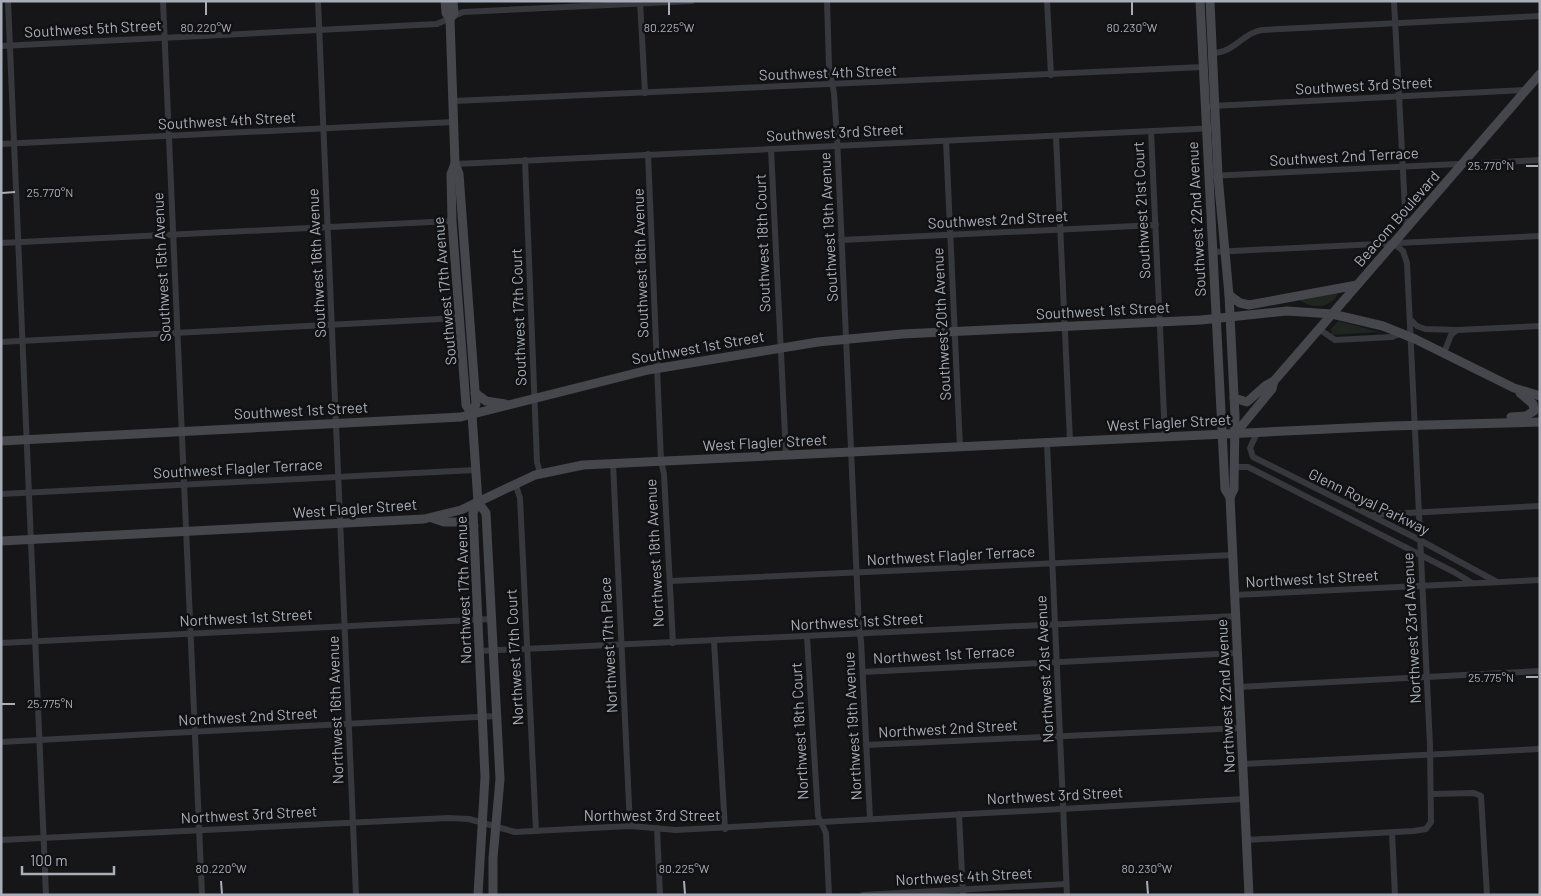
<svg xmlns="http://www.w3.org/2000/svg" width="1541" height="896" font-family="Barlow,sans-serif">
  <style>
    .green { fill: #1e261f }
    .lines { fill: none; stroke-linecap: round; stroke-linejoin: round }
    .street { stroke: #37383d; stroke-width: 6 }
    .secondary { stroke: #45474d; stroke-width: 9 }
    .ticks { fill: none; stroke: #a8adb8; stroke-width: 2 }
    .labels { text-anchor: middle; stroke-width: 5; stroke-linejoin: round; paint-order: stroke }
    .street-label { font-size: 15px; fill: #a8adb8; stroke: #111113 }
    .ticks-label { font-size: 12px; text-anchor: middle; fill: #a8adb8; stroke: #111113; stroke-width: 5; stroke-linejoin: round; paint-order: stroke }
  </style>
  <rect width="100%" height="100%" fill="#161618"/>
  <g class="green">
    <path d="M1339 291C1333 308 1313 310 1299 300Z"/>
    <path d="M1338 321 1390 335 1378 332 1332 335 1331 329Z"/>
  </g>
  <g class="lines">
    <g class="street">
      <path d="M8 1 46 895"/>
      <path d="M163 1 202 895"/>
      <path d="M318 1 356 895"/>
      <path d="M640 1 645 93"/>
      <path d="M827 1 829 66 834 93 837 137 859 628 861 641 870 818"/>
      <path d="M1047 1 1051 75"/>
      <path d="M1394 1 1406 228"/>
      <path d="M1 46 437 24 463 12 692 1"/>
      <path d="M1212 53C1235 53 1242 33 1262 30L1540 16"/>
      <path d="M454 101 1203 67"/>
      <path d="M1212 106 1525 90"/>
      <path d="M1151 131 1165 437"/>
      <path d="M1056 136 1070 441"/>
      <path d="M946 141 960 447"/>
      <path d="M1 144 454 122"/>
      <path d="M771 149 786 455"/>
      <path d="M648 154 661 461 664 474 673 643"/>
      <path d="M525 160 537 462 540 473"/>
      <path d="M455 164 1216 128"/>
      <path d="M1209 176 1540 160"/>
      <path d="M841 240 1156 225"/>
      <path d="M1 243 452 221"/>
      <path d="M1213 252 1540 236"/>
      <path d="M1410 319 1417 326 1425 329 1457 330 1540 326"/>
      <path d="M1319 329 1335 340 1392 337 1401 333"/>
      <path d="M1 342 460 318"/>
      <path d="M1444 353 1451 335 1457 330"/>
      <path d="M1257 433 1250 448 1253 457 1414 537 1497 582"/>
      <path d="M1047 443 1067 895"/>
      <path d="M613 463 630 826"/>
      <path d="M1234 467H1248L1454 572 1472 583"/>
      <path d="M515 483 520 498 536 831"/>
      <path d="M1 494 475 470"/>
      <path d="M1370 515 1540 506"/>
      <path d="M670 581 1233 555"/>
      <path d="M1235 595 1540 580"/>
      <path d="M807 637 818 816 826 833 829 895"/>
      <path d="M714 641 725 829"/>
      <path d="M1 643 492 619"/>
      <path d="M479 651 1236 616"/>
      <path d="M863 672 1237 653"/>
      <path d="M1239 687 1540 671"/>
      <path d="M1 742 496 716"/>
      <path d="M866 745 1241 728"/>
      <path d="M1243 764 1540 749"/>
      <path d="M1432 794 1474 793 1481 796 1487 895"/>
      <path d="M959 814 963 895"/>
      <path d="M657 828 660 895"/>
      <path d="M1392 832 1395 895"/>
      <path d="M1 840 448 818 469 819 515 832 630 826 676 830 1244 799"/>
      <path d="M1246 840 1414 831 1426 829 1431 822 1430 745 1407 263 1403 251 1393 243"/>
      <path d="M863 895 1066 884"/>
    </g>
    <g class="secondary">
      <path d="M445 1 446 13 450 19"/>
      <path d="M453 1 454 13 450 19 455 164 451 174 452 221 466 405 472 415 478 502 486 513 500 779 493 858V895"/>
      <path d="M1200 1 1225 489 1230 497 1249 895"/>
      <path d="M1210 1 1218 176 1229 295 1235 416 1234 489 1230 497"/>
      <path d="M455 164 459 174 476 404 472 415"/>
      <path d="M1229 295 1240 303 1249 305 1357 285"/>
      <path d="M475 393 486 401 505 404"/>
      <path d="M1234 398 1247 402 1265 386 1274 381 1540 74"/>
      <path d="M1511 417 1526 416 1534 411 1533 404 1520 393"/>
      <path d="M1235 434 1272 389 1274 381"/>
      <path d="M1 441 461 417 648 370 818 342 902 334 1201 320 1287 311 1332 314 1383 326 1415 339 1514 388 1540 396"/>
      <path d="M432 518 444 522H469L474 526"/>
      <path d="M1 541 424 519 461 510 535 475 583 465 1391 426 1540 422"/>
      <path d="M478 895 485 777 473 513 478 502"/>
    </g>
  </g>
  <path class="ticks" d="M206 2V15M669 2V15M1132 2V15M1526 166H1538M2 193 15 192M1526 677H1538M2 704H15M221 881 222 894M684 881 685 894M1147 881 1148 894"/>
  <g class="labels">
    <g class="street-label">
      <text transform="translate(93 29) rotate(-3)" y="5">Southwest 5th Street</text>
      <text transform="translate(828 73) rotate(-2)" y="5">Southwest 4th Street</text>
      <text transform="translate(1364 86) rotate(-3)" y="5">Southwest 3rd Street</text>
      <text transform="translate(227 121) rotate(-3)" y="5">Southwest 4th Street</text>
      <text transform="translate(835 133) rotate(-3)" y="5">Southwest 3rd Street</text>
      <text transform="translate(1344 157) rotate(-3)" y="5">Southwest 2nd Terrace</text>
      <text transform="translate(1142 210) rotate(-93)" y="5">Southwest 21st Court</text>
      <text transform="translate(1197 219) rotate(-93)" y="5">Southwest 22nd Avenue</text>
      <text transform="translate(1397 219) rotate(-49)" y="5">Beacom Boulevard</text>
      <text transform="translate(998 220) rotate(-3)" y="5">Southwest 2nd Street</text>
      <text transform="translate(829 227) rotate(-93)" y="5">Southwest 19th Avenue</text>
      <text transform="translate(763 243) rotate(-92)" y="5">Southwest 18th Court</text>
      <text transform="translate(317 263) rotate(-93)" y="5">Southwest 16th Avenue</text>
      <text transform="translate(641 263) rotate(-92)" y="5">Southwest 18th Avenue</text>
      <text transform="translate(162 267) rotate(-93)" y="5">Southwest 15th Avenue</text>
      <text transform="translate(445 291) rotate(-95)" y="5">Southwest 17th Avenue</text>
      <text transform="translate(1103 311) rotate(-3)" y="5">Southwest 1st Street</text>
      <text transform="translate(519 317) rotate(-92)" y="5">Southwest 17th Court</text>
      <text transform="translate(942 324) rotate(-93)" y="5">Southwest 20th Avenue</text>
      <text transform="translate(698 348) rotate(-10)" y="5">Southwest 1st Street</text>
      <text transform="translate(301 411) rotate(-3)" y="5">Southwest 1st Street</text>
      <text transform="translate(1169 423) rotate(-3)" y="5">West Flagler Street</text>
      <text transform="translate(765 443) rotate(-3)" y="5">West Flagler Street</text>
      <text transform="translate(238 469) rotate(-3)" y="5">Southwest Flagler Terrace</text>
      <text transform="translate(1369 502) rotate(26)" y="5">Glenn Royal Parkway</text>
      <text transform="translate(355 509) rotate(-4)" y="5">West Flagler Street</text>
      <text transform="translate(655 553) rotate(-93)" y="5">Northwest 18th Avenue</text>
      <text transform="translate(951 556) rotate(-3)" y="5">Northwest Flagler Terrace</text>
      <text transform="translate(1312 579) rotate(-3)" y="5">Northwest 1st Street</text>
      <text transform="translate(464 590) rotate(-92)" y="5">Northwest 17th Avenue</text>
      <text transform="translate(246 618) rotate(-3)" y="5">Northwest 1st Street</text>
      <text transform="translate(857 622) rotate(-3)" y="5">Northwest 1st Street</text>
      <text transform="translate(1412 628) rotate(-93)" y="5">Northwest 23rd Avenue</text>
      <text transform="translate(609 645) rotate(-93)" y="5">Northwest 17th Place</text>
      <text transform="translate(944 655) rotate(-3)" y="5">Northwest 1st Terrace</text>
      <text transform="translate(515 657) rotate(-93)" y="5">Northwest 17th Court</text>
      <text transform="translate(1045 669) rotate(-93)" y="5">Northwest 21st Avenue</text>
      <text transform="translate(1226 696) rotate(-93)" y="5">Northwest 22nd Avenue</text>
      <text transform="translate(336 710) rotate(-92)" y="5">Northwest 16th Avenue</text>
      <text transform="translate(248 717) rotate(-3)" y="5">Northwest 2nd Street</text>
      <text transform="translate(853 726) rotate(-93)" y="5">Northwest 19th Avenue</text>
      <text transform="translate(948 729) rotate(-3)" y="5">Northwest 2nd Street</text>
      <text transform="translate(800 731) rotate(-93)" y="5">Northwest 18th Court</text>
      <text transform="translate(1055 796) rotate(-3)" y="5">Northwest 3rd Street</text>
      <text transform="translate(249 815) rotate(-3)" y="5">Northwest 3rd Street</text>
      <text x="652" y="821">Northwest 3rd Street</text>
      <text transform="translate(964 877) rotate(-3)" y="5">Northwest 4th Street</text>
    </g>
  </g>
  <g class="ticks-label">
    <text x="206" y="32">80.220°W</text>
    <text x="669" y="32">80.225°W</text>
    <text x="1132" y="32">80.230°W</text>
    <text x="1491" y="170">25.770°N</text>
    <text x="50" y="197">25.770°N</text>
    <text x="1491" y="682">25.775°N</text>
    <text x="50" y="708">25.775°N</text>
    <text x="221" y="873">80.220°W</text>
    <text x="684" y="873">80.225°W</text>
    <text x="1147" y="873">80.230°W</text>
  </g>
  <rect width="1541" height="896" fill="none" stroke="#a8adb8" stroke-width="5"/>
  <path d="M22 866v8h92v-8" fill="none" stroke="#a8adb8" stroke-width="2.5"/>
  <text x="30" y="866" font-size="15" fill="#a8adb8" stroke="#111113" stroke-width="4" paint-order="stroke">100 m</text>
</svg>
